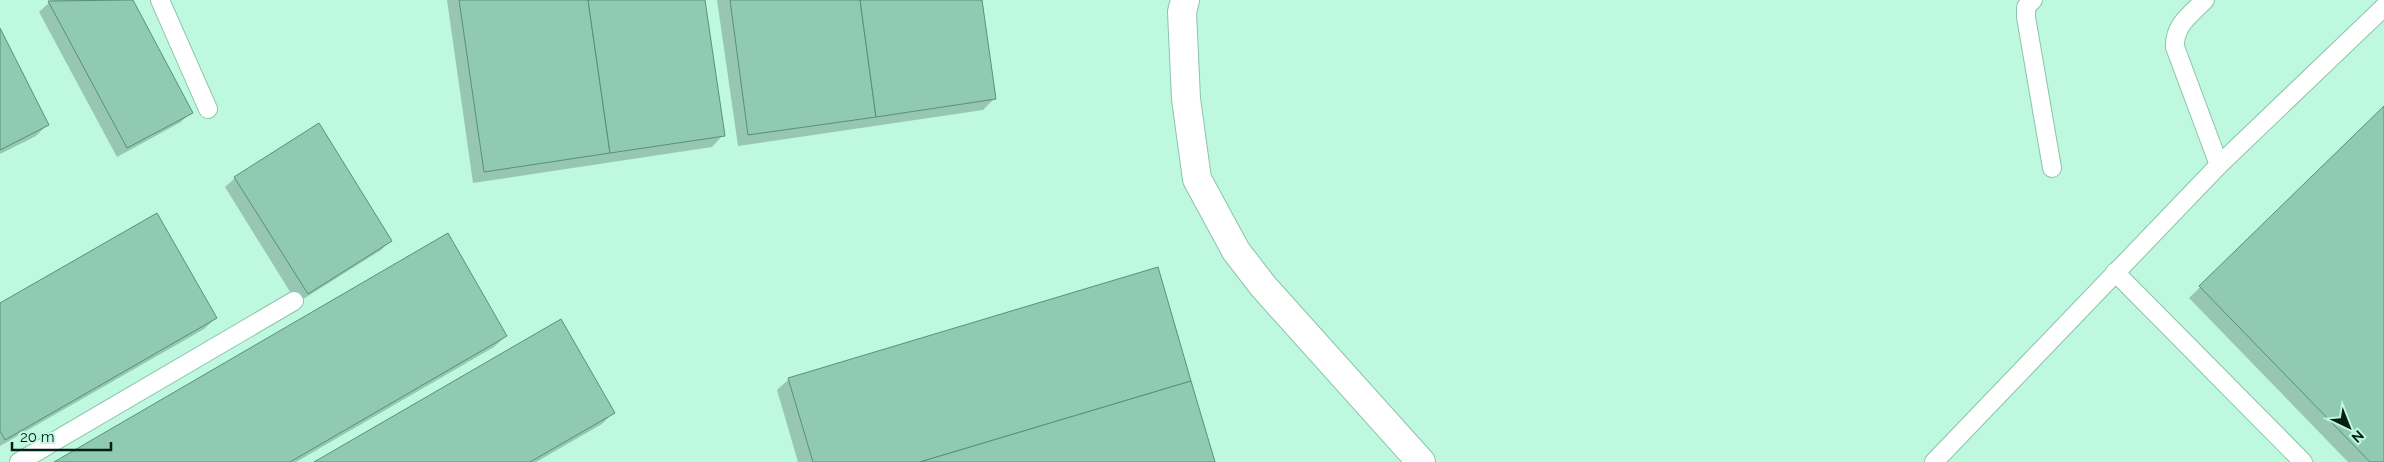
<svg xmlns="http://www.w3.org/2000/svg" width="2384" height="462" font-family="Raleway,sans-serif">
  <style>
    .shadow { fill: #0003 }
    .building { fill: #90cab2; stroke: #59907a }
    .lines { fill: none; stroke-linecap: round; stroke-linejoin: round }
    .service-casing { stroke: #8bc4ac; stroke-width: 20 }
    .minor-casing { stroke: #8bc4ac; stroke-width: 30 }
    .service { stroke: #fff; stroke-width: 18 }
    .minor { stroke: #fff; stroke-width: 28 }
  </style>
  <rect width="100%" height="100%" fill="#bdf8df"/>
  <g class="shadow">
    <path d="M52 0H131L191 112 181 122 117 157 39 12Z"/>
    <path d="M447 0H704L723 135 712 147 473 183Z"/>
    <path d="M717 0H981L994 99 983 110 738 146Z"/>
    <path d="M0 31 47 125 36 136 0 154Z"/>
    <path d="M2384 108V462H2348L2189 298Z"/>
    <path d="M235 178 391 240 381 250 297 303 225 187Z"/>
    <path d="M0 304 216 318 204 329 0 446Z"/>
    <path d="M506 336 494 347 296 462H57Z"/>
    <path d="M789 379 1213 462H798L777 390Z"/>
    <path d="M613 413 602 424 536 462H317Z"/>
  </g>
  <g class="building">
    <path d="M133 0 193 113 127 148 48 1Z"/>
    <path d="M459 0H588L610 153 484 172Z"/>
    <path d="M588 0H705L725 136 610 153Z"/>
    <path d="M730 0H860L876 117 748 135Z"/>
    <path d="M860 0H982L996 99 876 117Z"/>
    <path d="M0 28 49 125 0 150Z"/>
    <path d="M2384 106V462H2370L2199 286Z"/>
    <path d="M319 123 392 241 308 294 234 177Z"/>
    <path d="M157 213 217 318 5 440 0 431V303Z"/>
    <path d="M448 233 507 336 290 462H54Z"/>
    <path d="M1158 267 1191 381 920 462H813L788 378Z"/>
    <path d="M561 319 615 413 530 462H314Z"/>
    <path d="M1191 381 1215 462H920Z"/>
  </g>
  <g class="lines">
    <g class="service-casing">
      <g id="service">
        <path d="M160 0 208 109"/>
        <path d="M2033 0 2026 7V17L2052 168"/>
        <path d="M2205 0C2191 14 2174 25 2175 47L2219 165"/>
        <path d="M2115 272 2303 462"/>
        <path d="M19 462 294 301"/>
        <path d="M1934 462 2219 165 2384 7"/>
      </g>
    </g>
    <g class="minor-casing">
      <path id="minor" d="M1185 0 1182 12 1186 99 1197 179 1236 251 1263 286 1421 462"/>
    </g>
    <use href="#service" class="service"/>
    <use href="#minor" class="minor"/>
  </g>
  <g transform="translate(2349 427) rotate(137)" stroke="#bdf8df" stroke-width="4" paint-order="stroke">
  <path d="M0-4L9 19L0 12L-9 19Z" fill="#071e16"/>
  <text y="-8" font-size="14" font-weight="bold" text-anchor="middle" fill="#071e16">N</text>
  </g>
  <path d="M12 442v8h99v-8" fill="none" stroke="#071e16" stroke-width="2.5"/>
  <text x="20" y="442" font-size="15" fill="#071e16" stroke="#bdf8df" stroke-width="4" paint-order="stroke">20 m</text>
</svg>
